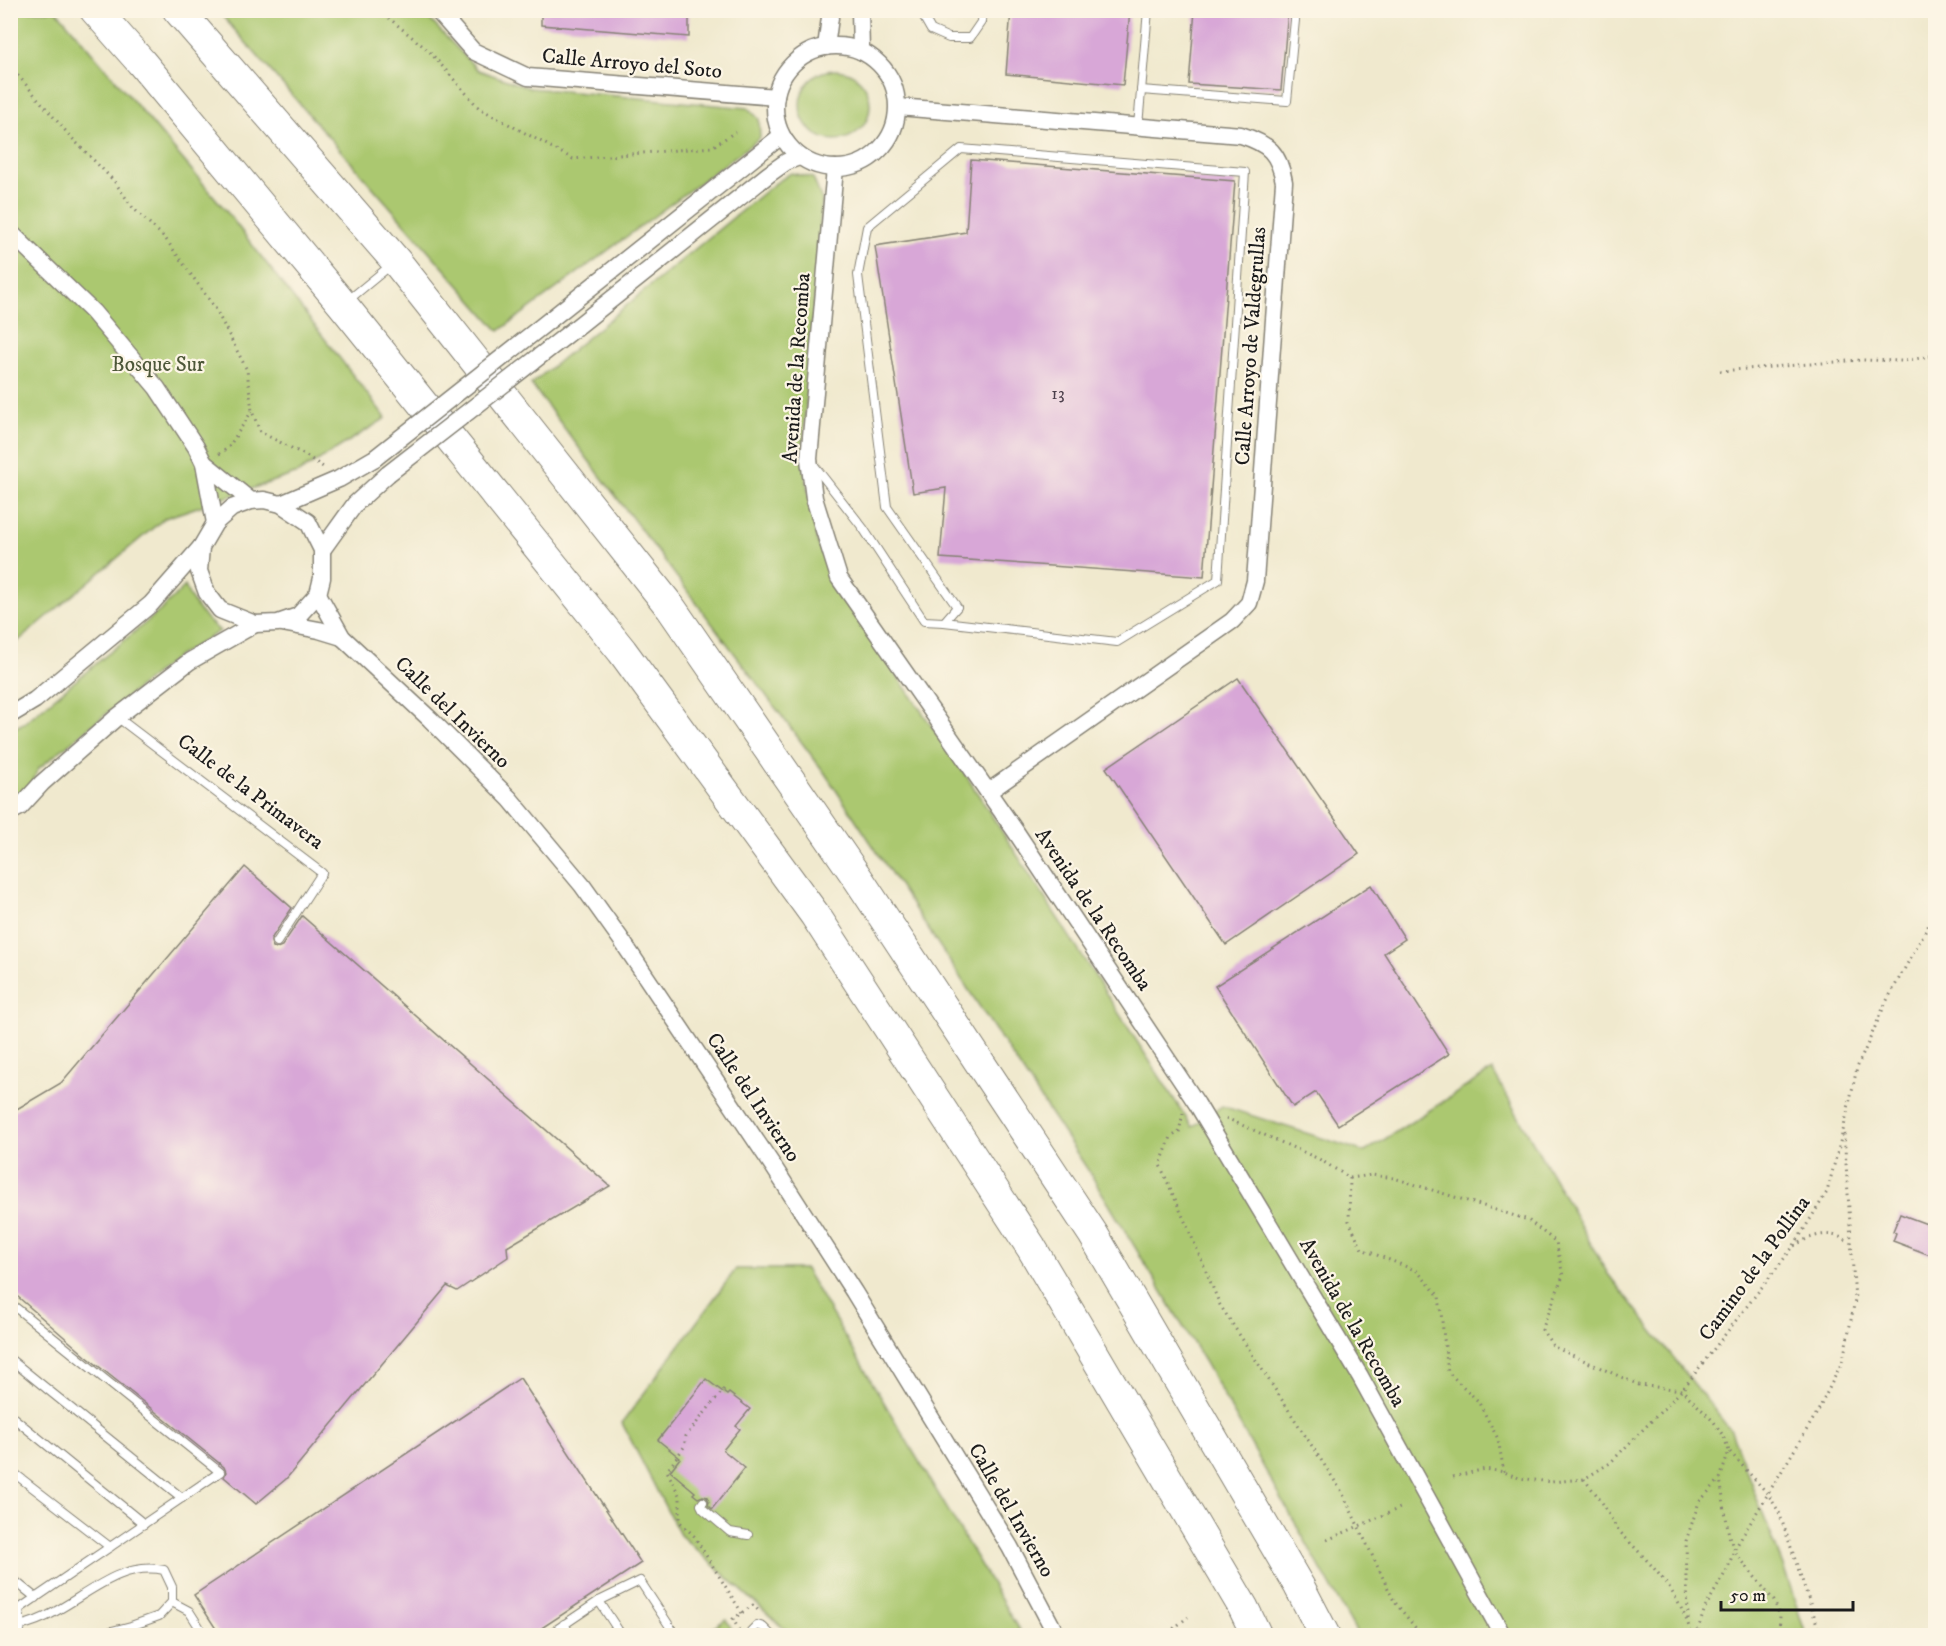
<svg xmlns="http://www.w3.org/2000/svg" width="1946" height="1646" font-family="'IM FELL DW Pica',serif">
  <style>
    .green { fill: #abc86f; stroke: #647246; stroke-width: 1.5 }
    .building { fill: #d8a7d7 }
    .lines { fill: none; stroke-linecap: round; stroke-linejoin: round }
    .lane-casing { stroke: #868275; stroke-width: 10 }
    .street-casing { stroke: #868275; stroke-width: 19 }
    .highway-casing { stroke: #868275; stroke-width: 32 }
    .path { stroke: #868275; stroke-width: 3; stroke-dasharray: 1.5 4.5; stroke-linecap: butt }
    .lane { stroke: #fff; stroke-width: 8 }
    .street { stroke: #fff; stroke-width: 16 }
    .highway { stroke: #fff; stroke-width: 30 }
    .street-bridge-casing { stroke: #868275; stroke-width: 19; stroke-linecap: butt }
    .street-bridge { stroke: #fff; stroke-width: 16 }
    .labels { text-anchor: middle; stroke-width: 4.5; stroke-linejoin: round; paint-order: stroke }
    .number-label { font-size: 18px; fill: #4b3f4b }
    .street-label { font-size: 21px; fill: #1c1c1c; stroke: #fcf5e5 }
    .park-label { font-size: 21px; fill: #4e5839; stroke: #fcf5e5 }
  </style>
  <rect width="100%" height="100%" fill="#fcf5e5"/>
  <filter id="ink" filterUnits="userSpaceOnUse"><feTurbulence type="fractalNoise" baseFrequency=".0167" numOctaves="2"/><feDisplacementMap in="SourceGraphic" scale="12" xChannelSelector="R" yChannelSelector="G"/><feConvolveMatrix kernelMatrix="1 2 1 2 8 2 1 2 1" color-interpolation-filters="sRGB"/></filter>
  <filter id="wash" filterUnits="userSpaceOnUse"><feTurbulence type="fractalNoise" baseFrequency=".008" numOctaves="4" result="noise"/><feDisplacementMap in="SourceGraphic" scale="24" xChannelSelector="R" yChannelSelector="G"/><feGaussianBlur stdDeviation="1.35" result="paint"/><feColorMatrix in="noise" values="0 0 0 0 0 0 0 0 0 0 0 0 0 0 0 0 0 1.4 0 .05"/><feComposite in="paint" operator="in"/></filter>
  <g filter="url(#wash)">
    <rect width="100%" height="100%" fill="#f0e9ce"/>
    <g class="green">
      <path d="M11 11H57L223 207 386 418 298 473 165 518 11 647Z"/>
      <path d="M218 11H423L432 22 478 70 530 88 748 108 759 119 760 138 499 331Z"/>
      <circle cx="835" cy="105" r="35"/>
      <path d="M791 173 813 178 822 200 802 456 817 542 839 592 967 777 1192 1127 1222 1106 1365 1152 1492 1070 1608 1274 1731 1431 1786 1574 1806 1635H1358L1204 1361 1090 1173 824 772 531 384 774 184Z"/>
      <path d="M185 586C193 606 203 617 220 631L175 658 38 769C33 782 25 798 11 799L10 730 24 723 161 610Z"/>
      <path d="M736 1269H805L1022 1635H791L680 1535 622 1423Z"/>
      <path d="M726 1619 735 1635H703Z"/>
    </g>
    <g id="blocks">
      <g class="building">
        <path d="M541 10H689V37L541 25Z"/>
        <path d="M1011 10H1130L1123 85 1006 74Z"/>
        <path d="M1195 10H1288L1281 90 1189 84Z"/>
        <path d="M971 160 1235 181 1204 577 940 558 946 488 913 493 875 246 966 232Z"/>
        <path d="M1238 678 1359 854 1226 945 1106 768Z"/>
        <path d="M245 867 292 908 271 939V942L273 947 277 948 282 946 302 916 610 1186 507 1247 508 1257 457 1291 447 1286 286 1479 256 1504 224 1477 226 1472 224 1467 86 1356 10 1290V1113L61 1083Z"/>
        <path d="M1371 885 1405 939 1384 953 1449 1054 1338 1125 1316 1092 1293 1107 1215 986Z"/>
        <path d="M1900 1214 1935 1227V1257L1893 1241 1896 1233 1893 1231Z"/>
        <path d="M520 1378 641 1563 531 1635H220L194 1595Z"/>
        <path d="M706 1379 727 1395 729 1393 750 1409 736 1426 740 1429 723 1450 745 1468 712 1509 708 1505 709 1502 707 1497 703 1496 698 1498 693 1494 695 1492 670 1471 680 1458 658 1440Z"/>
      </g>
    </g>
  </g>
  <g filter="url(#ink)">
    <use href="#blocks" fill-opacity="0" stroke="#868275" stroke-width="1.5"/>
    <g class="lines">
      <g class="lane-casing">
        <g id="lane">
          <path d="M924 10 923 16 931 30 949 38H970L981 22 982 10"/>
          <path d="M1141 90 1287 101 1296 10"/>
          <path d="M1138 126 1148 10"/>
          <path d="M346 302 391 265"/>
          <path d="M813 464 863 528 924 621 944 622 957 607 887 507 858 275 867 227 961 149 1245 172 1218 580 1117 642 944 622"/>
          <path d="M117 717 322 873 277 942"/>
          <path d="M10 1303 220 1472 19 1609 21 1627 18 1636"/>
          <path d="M10 1359 182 1498"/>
          <path d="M10 1415 144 1524"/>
          <path d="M10 1470 110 1547"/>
          <path d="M703 1502 701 1505 703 1509 730 1532 748 1535"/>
          <path d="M10 1577 36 1598"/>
          <path d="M599 1601 622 1636"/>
          <path d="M172 1602 189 1611 205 1636"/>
          <path d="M564 1624 571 1636"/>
          <path d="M10 1627C66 1623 106 1558 164 1570L172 1587V1602L159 1616 131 1626 93 1636"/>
          <path d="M547 1636 599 1601 640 1581 676 1636"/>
          <path d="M751 1636V1631L757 1625 763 1627 772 1636"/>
        </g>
      </g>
      <g class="street-casing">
        <g id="street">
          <path d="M437 10 473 51 528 77 776 97"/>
          <path d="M860 10 861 51"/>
          <circle cx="836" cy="107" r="61"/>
          <path d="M826 47 831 10"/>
          <path d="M898 107 1241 135C1269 144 1279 153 1284 182L1255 581 1249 603 1232 621 988 792"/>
          <path d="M835 168 809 459 814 498 839 578 1016 832 1197 1104 1360 1376 1503 1636"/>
          <path d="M10 232 93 312 157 388 196 447 204 463 215 523"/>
          <path d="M551 319 781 136"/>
          <path d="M563 338 769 174 786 162 799 157"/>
          <path d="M204 463 251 501"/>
          <path d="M264 500 281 504 308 522 322 550V578L318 594 298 616 278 623 255 624 220 610 207 593 199 571 201 547 215 523 232 508 251 501Z"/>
          <path d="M281 504 339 479 375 458"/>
          <path d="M322 550 355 504 388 474"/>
          <path d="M318 594 342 637 430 719 510 799 582 885 620 938 773 1166 854 1292 1010 1547 1057 1636"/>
          <path d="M282 623 319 630 342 637"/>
          <path d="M10 715 35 700 151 604 201 547"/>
          <path d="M10 812 20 807 42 783 117 717 190 661 255 624"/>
        </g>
      </g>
      <g class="highway-casing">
        <g id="highway">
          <path d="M95 10 141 62 343 305 622 651 815 915 1031 1247 1243 1607 1257 1636"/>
          <path d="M178 10 396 261 671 608 859 880 1093 1234 1299 1586 1325 1636"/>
        </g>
      </g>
      <g class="path">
        <path d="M379 10 429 51 479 108 573 159 712 147 735 132"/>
        <path d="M10 66 69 135 114 181 133 208 165 238 215 308 247 370 252 411 260 432 305 455 323 467"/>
        <path d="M1720 371 1861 360 1904 361 1936 355"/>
        <path d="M219 454 228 448 252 411"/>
        <path d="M1183 1113 1179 1132 1171 1137 1160 1165 1191 1235 1220 1305 1342 1492 1394 1601 1422 1636"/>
        <path d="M1226 1118 1319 1159 1350 1178 1372 1175 1394 1178 1528 1220 1556 1242 1563 1276 1542 1330 1554 1347 1639 1385 1682 1390 1714 1422 1724 1437 1729 1451 1720 1479 1729 1536 1735 1552 1774 1601 1780 1616 1779 1636"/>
        <path d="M1350 1178 1349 1221 1362 1249 1417 1271 1439 1296 1448 1372 1478 1401 1498 1439 1504 1472"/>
        <path d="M1794 1246C1813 1234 1831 1229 1851 1243"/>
        <path d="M724 1389 686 1436 684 1447 667 1471 680 1497V1522L694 1536 742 1613"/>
        <path d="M1730 1452 1768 1494 1779 1512 1821 1636"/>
        <path d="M1453 1477 1485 1469 1504 1472 1519 1478 1551 1482 1584 1479 1610 1463 1682 1390 1793 1247 1827 1192 1843 1131 1857 1068 1886 1002 1936 912"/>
        <path d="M1584 1479C1589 1486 1596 1493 1601 1501 1608 1511 1612 1523 1621 1533 1652 1566 1678 1589 1692 1636"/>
        <path d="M1327 1540 1400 1508"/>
        <path d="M1688 1619 1686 1541 1699 1502 1720 1479"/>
        <path d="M739 1630 733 1619 753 1605 760 1612"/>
        <path d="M1164 1636 1188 1617"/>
        <path d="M1696 1636 1705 1608 1728 1568 1734 1550 1818 1411 1843 1360 1855 1300 1844 1133"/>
      </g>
      <use href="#lane" class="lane"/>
      <use href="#street" class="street"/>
      <use href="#highway" class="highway"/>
      <g class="street-bridge-casing">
        <g id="street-bridge">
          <path d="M375 458 551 319"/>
          <path d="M388 474 563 338"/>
        </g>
      </g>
      <use href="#street-bridge" class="street-bridge"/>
    </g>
  </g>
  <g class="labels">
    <g class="number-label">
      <text x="1058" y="399">13</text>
    </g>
    <g class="street-label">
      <text transform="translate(632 63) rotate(5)" y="7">Calle Arroyo del Soto</text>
      <text transform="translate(1250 346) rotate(-86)" y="7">Calle Arroyo de Valdegrullas</text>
      <text transform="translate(796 368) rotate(-86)" y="7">Avenida de la Recomba</text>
      <text transform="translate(453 712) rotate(44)" y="7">Calle del Invierno</text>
      <text transform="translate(251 791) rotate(37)" y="7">Calle de la Primavera</text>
      <text transform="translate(1094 909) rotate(56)" y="7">Avenida de la Recomba</text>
      <text transform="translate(754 1097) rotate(56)" y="7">Calle del Invierno</text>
      <text transform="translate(1754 1268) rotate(-54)" y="7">Camino de la Pollina</text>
      <text transform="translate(1353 1322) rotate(60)" y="7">Avenida de la Recomba</text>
      <text transform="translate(1012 1510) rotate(60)" y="7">Calle del Invierno</text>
    </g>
    <g class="park-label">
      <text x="158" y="371">Bosque Sur</text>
    </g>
  </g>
  <rect width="1946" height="1646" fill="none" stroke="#fcf5e5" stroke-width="36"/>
  <path d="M1721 1601v9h132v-9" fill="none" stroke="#1c1c1c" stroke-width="3"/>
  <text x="1730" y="1601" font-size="18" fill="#1c1c1c" stroke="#fcf5e5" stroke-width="4.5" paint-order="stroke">50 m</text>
</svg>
